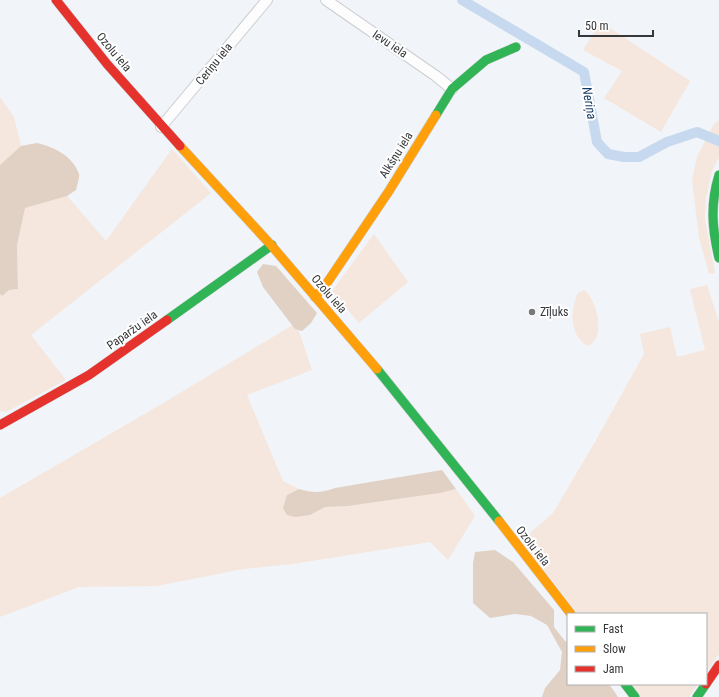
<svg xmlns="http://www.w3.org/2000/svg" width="719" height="697" font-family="'Roboto Condensed',sans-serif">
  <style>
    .green { fill: #f5e7dd }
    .forest { fill: #e0d1c4 }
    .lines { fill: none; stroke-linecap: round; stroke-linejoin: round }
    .canal { stroke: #c6d9ef; stroke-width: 10 }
    .street-casing { stroke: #ccced1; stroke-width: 12 }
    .fast-casing { stroke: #ccced1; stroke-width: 10 }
    .slow-casing { stroke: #ccced1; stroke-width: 10 }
    .jam-casing { stroke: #ccced1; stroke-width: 10 }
    .street { stroke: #fdfdfe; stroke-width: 10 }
    .fast { stroke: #30b455; stroke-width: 9 }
    .slow { stroke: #ff9f0a; stroke-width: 9 }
    .jam { stroke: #e5322d; stroke-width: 9 }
    .poi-dot { fill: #77797c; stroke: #fff; stroke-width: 1.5 }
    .labels { text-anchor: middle; stroke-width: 4; stroke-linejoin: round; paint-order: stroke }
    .street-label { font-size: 12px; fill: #353739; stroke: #fff }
    .poi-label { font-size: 12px; fill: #353739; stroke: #fff; text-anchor: start }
    .water-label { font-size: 13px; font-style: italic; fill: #10375d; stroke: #fff }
  </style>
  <rect width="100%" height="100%" fill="#f1f4f8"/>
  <g class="green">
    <path d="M601 22 690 81 661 132 604 98 622 71 583 50Z"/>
    <path d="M0 97 14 117 21 146 0 165Z"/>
    <path d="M719 120V157L712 171 706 198 705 220 715 273 709 274 699 238 692 180 697 157 714 124Z"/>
    <path d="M172 149 211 193 31 335 66 380 6 412 0 411V294L2 296 9 290 18 289 17 245 25 208 67 196 106 241Z"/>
    <path d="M374 234 408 282 359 323 332 291Z"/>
    <path d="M707 285 719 322V654L706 673V614H578L528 550 526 542 528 535 553 513 595 442 644 354 640 334 670 327 677 357 705 350 690 290 694 288Z"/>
    <path d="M584 290C597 299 607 340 587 346 569 334 570 310 578 293Z"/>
    <path d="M296 323 312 370 247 395 283 481 299 489 287 495 310 515 325 507 348 506 440 493 456 489 475 516 448 560 430 542 293 564 243 569 157 586 79 587 0 617V498L165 402Z"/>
    <path d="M631 684H698L689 697H641Z"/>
  </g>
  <g class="forest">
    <path d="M37 143C54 147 73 156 79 174 80 178 77 185 76 190L67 196 25 208 17 245 18 289 9 290 2 296 0 294V165L21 146Z"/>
    <path d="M263 264 276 266 317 313 311 323 302 331 295 329 263 287 257 272Z"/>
    <path d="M442 470 456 489 440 493 348 506 325 507 310 515 295 517 287 515 283 508 287 495 299 489C313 493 321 493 335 488Z"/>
    <path d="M495 550 513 562 554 610V627L565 641 568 642V684H609L618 697H542L545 688 560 670 562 652 547 625 531 616 515 614 490 618 473 603V563L475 552Z"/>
  </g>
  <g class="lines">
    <path class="canal" d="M462 0 584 72 597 142 608 154 624 157H639L667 142 697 132 719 141"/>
    <g class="street-casing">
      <g id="street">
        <path d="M326 0 436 76 452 89"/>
        <path d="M161 127 267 0"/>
      </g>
    </g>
    <g class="fast-casing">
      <g id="fast">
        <path d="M436 115 452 89 486 60 516 47"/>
        <path d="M719 175C710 204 712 229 719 258"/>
        <path d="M167 320 272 245"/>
        <path d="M377 369 499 521"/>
        <path d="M625 684 635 697"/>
        <path d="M697 697 706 684"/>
      </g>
    </g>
    <g class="slow-casing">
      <g id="slow">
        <path d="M180 146 271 245 377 369"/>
        <path d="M315 297 325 286 389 191 436 115"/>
        <path d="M499 521 571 614"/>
      </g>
    </g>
    <g class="jam-casing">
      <g id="jam">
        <path d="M56 0 107 64 180 146"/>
        <path d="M0 425 89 375 167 320"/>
        <path d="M706 684 719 665"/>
      </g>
    </g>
    <use href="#street" class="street"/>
    <use href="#fast" class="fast"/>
    <use href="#slow" class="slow"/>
    <use href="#jam" class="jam"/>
  </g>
  <circle class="poi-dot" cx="532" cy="312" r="4"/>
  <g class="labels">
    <g class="street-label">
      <text transform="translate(390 44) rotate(34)" y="4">Ievu iela</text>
      <text transform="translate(114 52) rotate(50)" y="4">Ozolu iela</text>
      <text transform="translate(214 64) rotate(-51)" y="4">Ceriņu iela</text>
      <text transform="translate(396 155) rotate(-58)" y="4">Alkšņu iela</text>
      <text transform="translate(329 294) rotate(49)" y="4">Ozolu iela</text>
      <text transform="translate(132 330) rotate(-35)" y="4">Paparžu iela</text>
      <text transform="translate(533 546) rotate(52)" y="4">Ozolu iela</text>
    </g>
    <g class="poi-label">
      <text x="540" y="316">Zīļuks</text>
    </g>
    <g class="water-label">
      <text transform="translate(590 103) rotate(80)" y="5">Neriņa</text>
    </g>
  </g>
  <rect x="567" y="613" width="140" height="72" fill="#ffffff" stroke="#aeafb0"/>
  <rect x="575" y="626" width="20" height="6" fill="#30b455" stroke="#aeafb0"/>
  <text x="603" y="633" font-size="12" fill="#353739">Fast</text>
  <rect x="575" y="646" width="20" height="6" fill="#ff9f0a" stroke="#aeafb0"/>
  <text x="603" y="653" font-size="12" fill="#353739">Slow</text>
  <rect x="575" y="666" width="20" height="6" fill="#e5322d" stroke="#aeafb0"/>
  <text x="603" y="673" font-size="12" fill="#353739">Jam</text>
  <path d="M579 30v6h74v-6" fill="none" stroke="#353739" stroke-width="2"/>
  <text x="585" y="30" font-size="12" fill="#353739" stroke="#ffffff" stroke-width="3" paint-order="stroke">50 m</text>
</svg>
